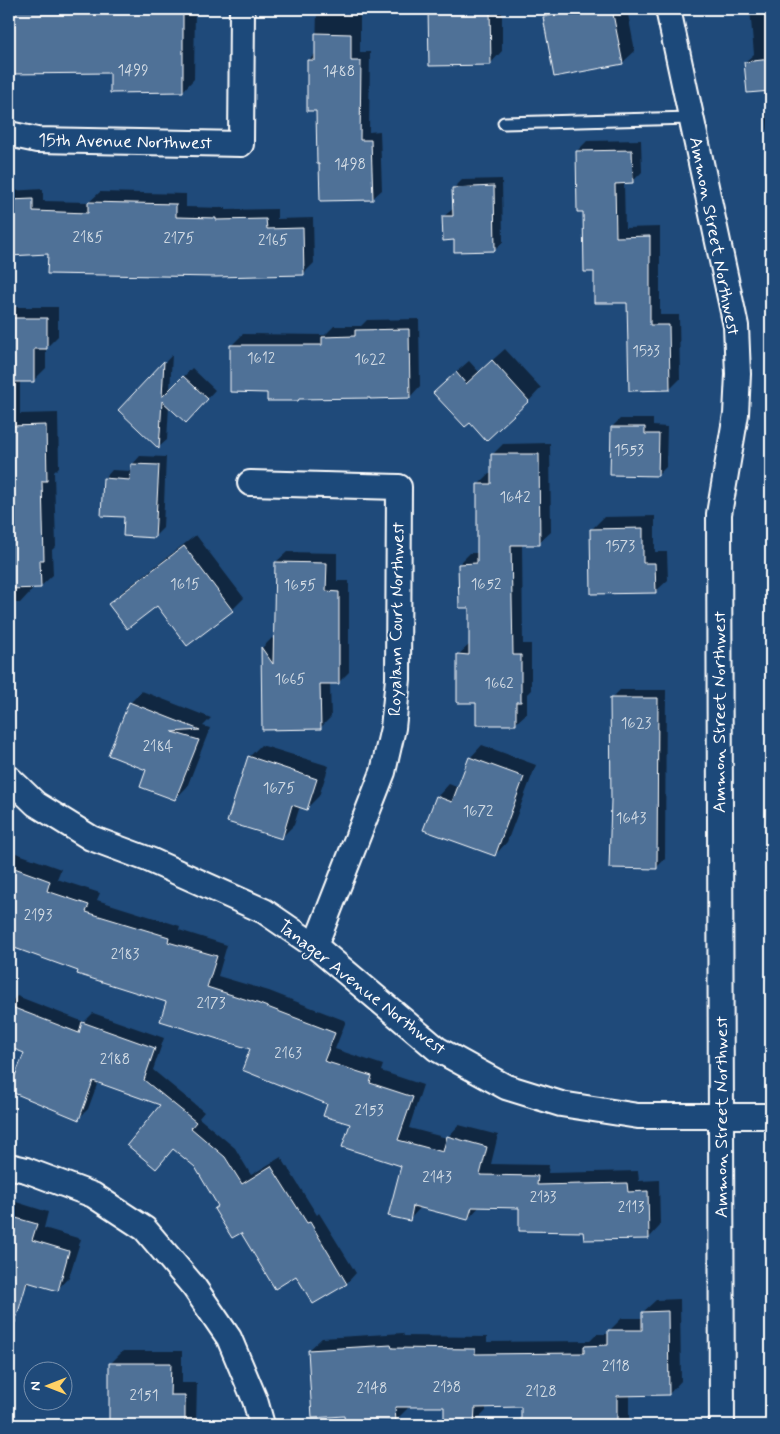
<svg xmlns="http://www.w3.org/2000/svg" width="780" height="1434" font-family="Mynerve,sans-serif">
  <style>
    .shadow { fill: #0007 }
    .building { fill: #507197; stroke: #fff }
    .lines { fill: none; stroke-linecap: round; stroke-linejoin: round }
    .service-casing { stroke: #fff; stroke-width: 15 }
    .minor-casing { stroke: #fff; stroke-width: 28 }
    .service { stroke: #1f4a7a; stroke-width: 11 }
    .minor { stroke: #1f4a7a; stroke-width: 24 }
    .labels { text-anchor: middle; stroke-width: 4; stroke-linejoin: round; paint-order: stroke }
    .number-label { font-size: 15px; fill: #d3dce5 }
    .street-label { font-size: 18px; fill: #fff; stroke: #1f4a7a }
  </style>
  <rect width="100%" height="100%" fill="#1f4a7a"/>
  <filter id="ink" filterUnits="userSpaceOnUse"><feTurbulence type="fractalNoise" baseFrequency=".02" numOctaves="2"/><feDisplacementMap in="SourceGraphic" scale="10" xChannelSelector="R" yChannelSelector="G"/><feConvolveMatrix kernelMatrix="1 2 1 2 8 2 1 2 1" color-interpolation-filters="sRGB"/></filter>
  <g filter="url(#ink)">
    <g class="shadow">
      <path d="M9 9H195L194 79 183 91 111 71 9 73Z"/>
      <path d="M317 9H360V52H370L369 132 380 131 382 190 372 199 317 110 308 61 316 53Z"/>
      <path d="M429 9H502V51L490 64 431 65Z"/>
      <path d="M553 9H627L635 51 622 63 544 18Z"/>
      <path d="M750 9H771V167L764 90 745 62 754 54Z"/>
      <path d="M641 140 642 172 632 182H624L625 228 660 227V315H679L680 379 670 389 629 301 595 271 584 211 577 151 587 141Z"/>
      <path d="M502 179 503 242 495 250 455 239 443 217 454 208V188L462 180Z"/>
      <path d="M43 189V201L89 202 100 192 186 194V207L226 208V210L277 209V219L313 218 314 263 304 273 49 253 9 254V191Z"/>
      <path d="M9 307H58V336L46 348V368L34 380H20V414L58 413 59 467 54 472 56 546 52 550 53 575 40 587H32V590L20 603H9Z"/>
      <path d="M419 319 420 386 410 397 268 391 232 345 243 334 325 335 334 326H361L367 320Z"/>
      <path d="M505 349 541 388 529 401 447 380 469 361 479 372Z"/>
      <path d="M172 355 170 391 192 368 215 390 194 413 169 406 167 440 159 447 120 410Z"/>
      <path d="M620 419H653V426L667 427 666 467 658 475 612 427Z"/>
      <path d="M550 443 551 532 539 543H522L523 644H531V690L527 694V713L515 724 478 702 458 655 470 644V607L459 564 470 553H478V485L489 474H492V455L503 444Z"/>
      <path d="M140 456 166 457 163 528 154 537 104 479 112 470 132 471V465Z"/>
      <path d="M655 516V552H667L668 580 655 592 592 529 604 517Z"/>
      <path d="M196 535 244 598 232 610 157 604H110L122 592Z"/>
      <path d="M287 552 337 553V581H349V672L338 683H330L331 717 320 728 263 729 262 648 272 638 275 641 276 562Z"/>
      <path d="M620 690H666L665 859 657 867 612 800 611 699Z"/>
      <path d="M142 691 211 718 203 726 210 728 187 787 175 799 148 769 130 703Z"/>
      <path d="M261 745 329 766 319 796 307 808 300 806 294 825 281 838 249 757Z"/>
      <path d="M482 745 536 765 507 842 495 855 437 797 449 784 459 788 470 758Z"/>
      <path d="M9 844 15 846 13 852 61 869 57 879 100 893 97 900 180 926 179 930 227 945 218 976 269 991 346 1021 335 1049 383 1065 381 1071 423 1085 409 1128 447 1138 459 1125 498 1135 491 1164 549 1165 548 1173 638 1171 639 1181 659 1180 660 1226 649 1238 585 1231 521 1207 480 1206 468 1219 421 1207 409 1220 402 1165 328 1103 252 1048 168 1001 9 945Z"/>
      <path d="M17 996 84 1022 93 1013 164 1038 153 1070 204 1112 199 1118 235 1148 251 1175 281 1157 317 1215 319 1213 356 1273 347 1283 314 1303 297 1274 241 1231 219 1205 162 1104 98 1082 88 1109 78 1119 26 1052 9 1045V1004Z"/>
      <path d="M13 1201 48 1212 44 1228 81 1239 69 1277 57 1290 31 1282 11 1301 9 1300V1205Z"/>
      <path d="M680 1299 681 1381 669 1394H629V1422L627 1425H586V1422L523 1406H486V1411L474 1423 445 1406H407L408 1408 395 1421 346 1415 309 1350 322 1338 403 1333 404 1336 487 1337V1342L590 1341 597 1334H609V1331L622 1318H643V1312L656 1300Z"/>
      <path d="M123 1351H182V1383H197L196 1425H110L111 1363Z"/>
    </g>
    <g class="building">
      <path d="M9 9H183V92L110 93V73L9 74Z"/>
      <path d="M428 9H490L491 65 429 66Z"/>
      <path d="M558 9H612L623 64 554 77 543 17 559 14Z"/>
      <path d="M315 33 351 34V61H361L360 140H371L373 200 320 201 319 164H317L316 111H307V60H315Z"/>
      <path d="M771 59V91L747 93 744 62Z"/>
      <path d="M632 150 633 183 615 184 616 237 650 236V325H669L670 390 629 391 627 303H594V272H584L583 212H577L576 151Z"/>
      <path d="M494 186 495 251 454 252V240L443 241 442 216H453L452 188Z"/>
      <path d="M33 199V211L88 213V202L176 204V217L216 218V220L266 219 267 229 303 228 304 275 215 277 47 274 48 254 9 256V200Z"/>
      <path d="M9 318H47V349H34V382H9Z"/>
      <path d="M409 329 410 398 370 399V398L299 399 298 401H267V393L230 392V345H322V337L355 336V330Z"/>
      <path d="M492 360 529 401 486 441 470 423 465 427 433 393 456 372 466 384Z"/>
      <path d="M164 361 162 397 183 376 208 399 186 423 162 401 159 449 118 410Z"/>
      <path d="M46 425 47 481H42L44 560H40L41 588 9 589V426Z"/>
      <path d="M611 427H645V434H659L658 476 610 475Z"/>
      <path d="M491 454H539L540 545H511L513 655H521V702H516V725H476V703H457V654L469 655V608H459L458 564 477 563V484H491Z"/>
      <path d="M131 464 159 465 155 538 123 536 124 517 101 516 103 478 130 480Z"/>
      <path d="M643 528V563H655L656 593 591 594 590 529Z"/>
      <path d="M184 546 233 611 187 646 157 606 127 629 108 604Z"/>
      <path d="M275 562 327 563 326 591 339 592V684H320L321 729 262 730 261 647 273 664Z"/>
      <path d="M610 698H658L657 869 609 868 611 800Z"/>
      <path d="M129 702 200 730 172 732 199 740 175 800 140 787 146 770 108 755Z"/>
      <path d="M248 756 317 779 307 810 292 805 282 839 227 822Z"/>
      <path d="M469 757 524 777 495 856 423 830 436 796 452 802Z"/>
      <path d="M9 866 50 881 47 891 89 905 86 912 169 937 168 942 217 956 207 987 257 1003 335 1033 324 1061 372 1076 370 1083 413 1097 398 1140 443 1152 447 1136 487 1147 480 1175 538 1176 537 1185 627 1183 628 1192 648 1191 649 1239 584 1240 583 1232 519 1231V1208L472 1207 468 1220 413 1206 410 1221 388 1216 401 1166 342 1147 350 1124 323 1116 327 1104 242 1070 250 1049 160 1021 166 1002 77 974 78 971 9 946Z"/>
      <path d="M9 1006 79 1033 82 1022 155 1048 144 1080 196 1122 191 1128 225 1157 242 1184 271 1166 307 1223 310 1222 347 1284 313 1304 296 1276 275 1289 241 1233 232 1238 214 1209 218 1206 195 1167 173 1149 156 1169 127 1145 160 1105 93 1081 79 1120 9 1091 24 1053 9 1047Z"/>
      <path d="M9 1216 37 1224 32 1240 69 1251 58 1291 27 1282 15 1323 9 1322Z"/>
      <path d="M668 1311 669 1395 617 1396V1425H585V1424H521V1407L475 1408 474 1424H444V1407H395L396 1422 345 1424 344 1416 312 1418 308 1350 391 1345 392 1348 475 1349V1354L584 1353V1346L608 1345V1330H642V1312Z"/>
      <path d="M109 1363H171L170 1395H185V1425H109Z"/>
    </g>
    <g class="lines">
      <g class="service-casing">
        <path id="service" d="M504 123 691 118"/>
      </g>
      <g class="minor-casing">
        <g id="minor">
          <path d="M668 9 736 326 738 374 736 414 719 514 722 1425"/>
          <path d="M9 134 37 140 241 144 242 9"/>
          <path d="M250 483 399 487 398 679 393 728 383 772 315 946"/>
          <path d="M9 778 36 804 91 838 150 860 264 911 315 946 437 1049 506 1087 561 1104 638 1116H771"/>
          <path d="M9 1166 26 1170 93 1195 145 1229 194 1287 229 1338 255 1400 262 1425"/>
        </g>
      </g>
      <use href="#service" class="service"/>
      <use href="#minor" class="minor"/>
    </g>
  </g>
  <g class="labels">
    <g class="number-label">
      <text x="133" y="75">1499</text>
      <text x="339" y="76">1488</text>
      <text x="350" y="169">1498</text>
      <text x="88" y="242">2185</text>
      <text x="179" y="243">2175</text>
      <text x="273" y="245">2165</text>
      <text x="646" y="356">1533</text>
      <text x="261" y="363">1612</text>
      <text x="370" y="364">1622</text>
      <text x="629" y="455">1553</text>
      <text x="515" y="502">1642</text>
      <text x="620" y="551">1573</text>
      <text x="185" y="589">1615</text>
      <text x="486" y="589">1652</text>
      <text x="300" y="590">1655</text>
      <text x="290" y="684">1665</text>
      <text x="499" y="688">1662</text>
      <text x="636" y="728">1623</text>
      <text x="158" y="751">2184</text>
      <text x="279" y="793">1675</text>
      <text x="478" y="816">1672</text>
      <text x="631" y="823">1643</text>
      <text x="38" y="920">2193</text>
      <text x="125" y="959">2183</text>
      <text x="211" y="1008">2173</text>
      <text x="288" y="1058">2163</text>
      <text x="115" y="1064">2188</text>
      <text x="369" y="1115">2153</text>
      <text x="437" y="1182">2143</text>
      <text x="543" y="1202">2133</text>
      <text x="631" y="1212">2113</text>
      <text x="616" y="1371">2118</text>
      <text x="447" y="1392">2138</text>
      <text x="372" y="1393">2148</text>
      <text x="541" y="1396">2128</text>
      <text x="144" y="1400">2151</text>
    </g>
    <g class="street-label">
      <text transform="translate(125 141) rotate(1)" y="6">15th Avenue Northwest</text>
      <text transform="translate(715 236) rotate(79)" y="6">Ammon Street Northwest</text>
      <text transform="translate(396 619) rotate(-89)" y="6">Royalann Court Northwest</text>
      <text transform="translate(719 712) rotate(-90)" y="6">Ammon Street Northwest</text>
      <text transform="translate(362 987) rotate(38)" y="6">Tanager Avenue Northwest</text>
      <text transform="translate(721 1117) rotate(-90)" y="6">Ammon Street Northwest</text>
    </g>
  </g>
  <rect width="780" height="1434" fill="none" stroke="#1f4a7a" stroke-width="30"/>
  <rect x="15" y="15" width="750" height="1404" fill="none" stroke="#fff" stroke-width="2" filter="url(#ink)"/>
  <g transform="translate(48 1386) rotate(270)"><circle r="24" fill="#1f4a7a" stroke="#7992af"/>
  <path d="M0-4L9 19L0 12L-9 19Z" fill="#ffd166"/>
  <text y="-8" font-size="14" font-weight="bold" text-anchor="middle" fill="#ffffff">N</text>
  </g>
</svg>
